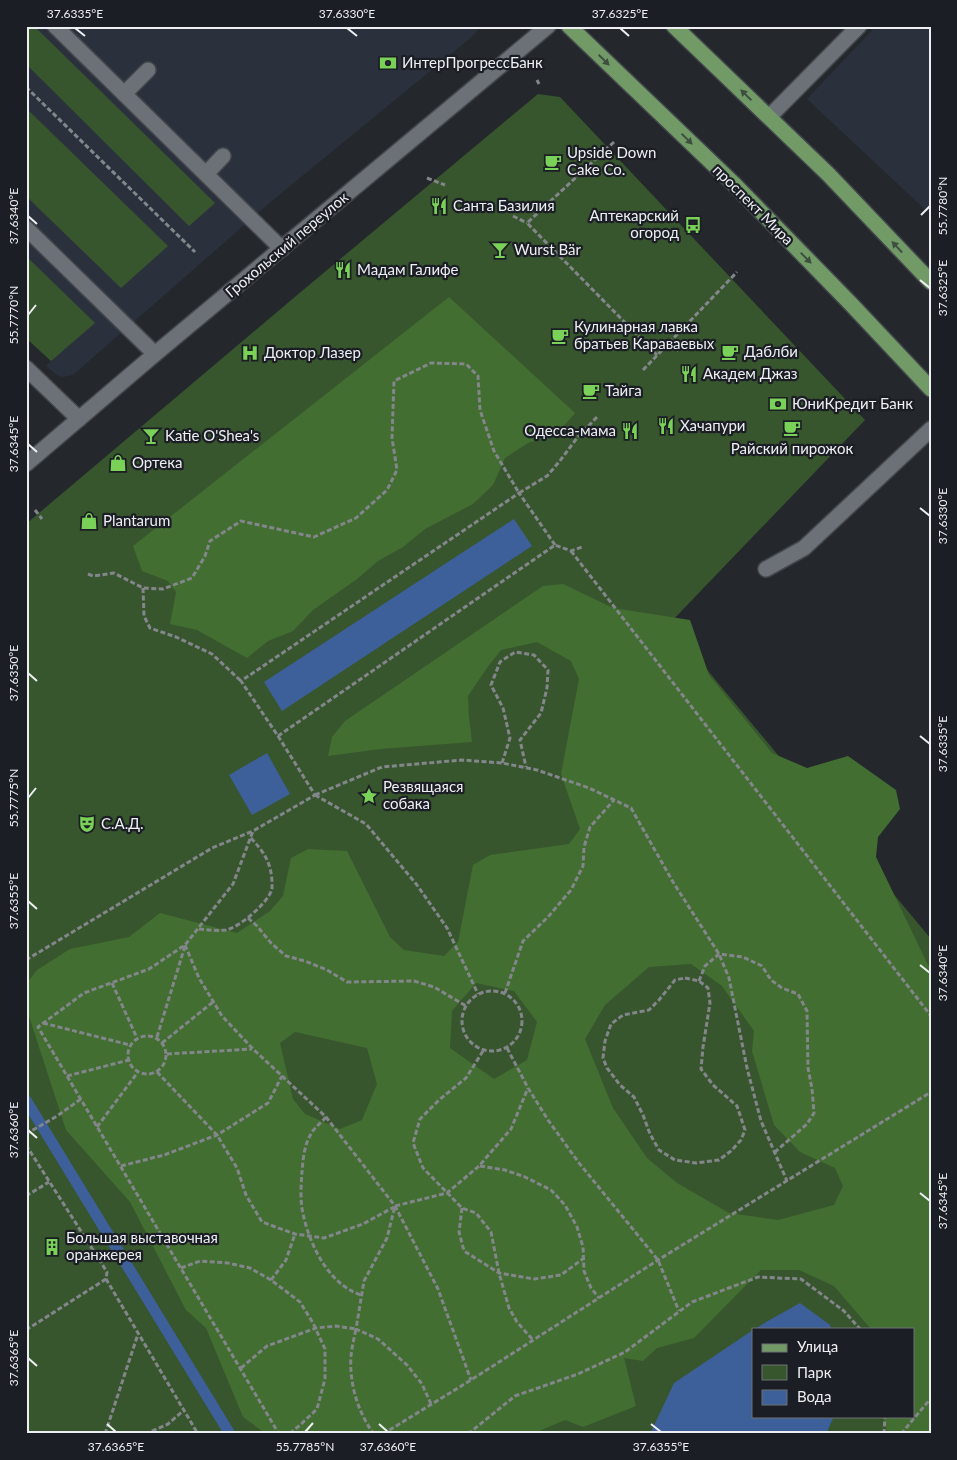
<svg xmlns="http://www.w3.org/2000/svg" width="957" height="1460" font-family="Lato,sans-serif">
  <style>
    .built { fill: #2a313c }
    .green { fill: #38562d; fill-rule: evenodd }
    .forest { fill: #426e31; fill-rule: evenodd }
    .water { fill: #3d5f9a }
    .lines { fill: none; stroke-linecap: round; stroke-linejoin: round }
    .stream { stroke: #3d5f9a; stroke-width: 11 }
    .minor-casing { stroke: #43464b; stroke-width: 18 }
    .major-casing { stroke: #43464b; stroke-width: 18 }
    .path { stroke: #83868b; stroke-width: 3; stroke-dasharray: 5 2.5; stroke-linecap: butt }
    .minor { stroke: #6c7178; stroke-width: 15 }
    .major { stroke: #719a67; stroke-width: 15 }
    .oneway { fill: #3d503f }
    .ticks { fill: none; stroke: #edeff3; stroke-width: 2 }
    .labels { text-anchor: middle; stroke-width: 4.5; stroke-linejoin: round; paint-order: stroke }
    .poi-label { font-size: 15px; fill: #edeff3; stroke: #1b1e24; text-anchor: start }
    .street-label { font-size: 15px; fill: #edeff3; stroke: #1b1e24 }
    .neatline { fill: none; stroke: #edeff3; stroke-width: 2 }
    .ticks-label { font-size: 12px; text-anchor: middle; fill: #edeff3 }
  </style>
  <rect width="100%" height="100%" fill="#24282d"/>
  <g class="built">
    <path d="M26 26H480L473 36 273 200 74 374 68 376 62 377 57 375 46 366 51 361 26 338Z"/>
    <path d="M876 26H931V215L807 99Z"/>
  </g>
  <g class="green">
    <path d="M26 26H34L215 203 189 226 26 64Z"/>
    <path d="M538 94 560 97 865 420 669 624 931 939V1434H26V524L296 296ZM753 1329H913V1416H753Z"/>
    <path d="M26 108 168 246 121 288 26 196Z"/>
    <path d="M26 256 95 323 51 361 26 338Z"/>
  </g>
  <g class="forest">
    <path d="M449 297 575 413 557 434 528 443 505 458 493 485 473 504 425 529 403 547 378 561 357 579 313 610 293 631 268 641 247 658 197 630 170 624 176 592 168 581 142 571 133 546Z"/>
    <path d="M563 584 613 608 690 620 709 675 772 753 807 768 848 756 896 790 900 809 878 837 876 857 928 965 931 967V1434H888L883 1416H913V1329H870V1328L834 1286 799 1270H761L694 1338 657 1348 643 1361 624 1358 636 1406 583 1427 565 1420 532 1434H266L243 1417 206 1328 186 1310 130 1202 66 1130 26 1007V984L37 970 70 949 129 937 160 913 237 933 270 911 283 896 291 858 308 849 347 851 390 937 404 950 444 956 458 942 473 865 490 855 569 844 580 829 561 774 579 679 571 661 537 642 501 650 489 665 468 696 469 717 472 742 380 749 328 756 332 737 345 721 543 586ZM691 964 722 986 754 1031 752 1051 774 1125 800 1152 835 1168 843 1186 834 1205 778 1220 729 1213 677 1183 647 1158 613 1108 585 1039 605 1005 649 967ZM476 983 514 991 537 1022 527 1060 494 1079 450 1048 452 1011ZM295 1032 367 1048 377 1084 362 1120 340 1129 305 1114 293 1099 280 1043Z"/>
  </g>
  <g class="water">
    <path d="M514 519 532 546 282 711 264 682Z"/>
    <path d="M267 753 290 794 252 815 229 775Z"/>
    <path d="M800 1303 830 1325 831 1329H755L766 1322Z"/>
    <path d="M753 1330V1416H834L826 1434H650L674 1383Z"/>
  </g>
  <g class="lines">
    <path class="stream" d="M26 1100 230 1434"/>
    <g class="minor-casing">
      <g id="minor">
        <path d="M55 26 282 249"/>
        <path d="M124 94 148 70"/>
        <path d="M769 117 859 26"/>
        <path d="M206 174 223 156"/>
        <path d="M26 228 155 354"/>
        <path d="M26 368 79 419"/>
        <path d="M26 464 155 354 548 26"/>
        <path d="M766 569 804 548 931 429"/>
      </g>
    </g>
    <g class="major-casing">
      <g id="major">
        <path d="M569 26 735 185 851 304 931 389"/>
        <path d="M674 26 828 174 931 282"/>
      </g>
    </g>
    <g class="path">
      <path d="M537 80 539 84"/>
      <path d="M26 87 195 252"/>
      <path d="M614 142 527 223 657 355"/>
      <path d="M427 178 445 185"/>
      <path d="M513 216 527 223"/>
      <path d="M670 342 679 351"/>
      <path d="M643 370 737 272"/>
      <path d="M35 510 42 519"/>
      <path d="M555 545 519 493 241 681 278 736 555 545 571 551 582 547"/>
      <path d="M571 551 931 1016"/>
      <path d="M88 574 93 576 114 573 143 588 163 589 192 578 205 556 210 541 241 521 314 537 356 518 387 490 397 470 392 438 394 381 431 363 466 364 478 376 480 410 494 451 519 493 547 476 559 462 577 438 597 417"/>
      <path d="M143 588 144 616 150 628 176 637 212 654 241 681"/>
      <path d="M278 736 315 795 253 831 233 884 185 945 149 969 84 993 38 1027 279 1434"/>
      <path d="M502 763 510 738 503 708 491 685 500 662 515 652 534 655 548 670 547 688 541 713 520 740 526 767"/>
      <path d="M315 795 382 767 462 760 502 763 537 770 589 788 631 808 673 882 719 954 729 978 747 1068 761 1121 787 1181"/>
      <path d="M315 795 366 824 417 885 447 928 478 994"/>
      <path d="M248 918 257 926 271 943 286 956 305 961 327 970 347 982 414 981 434 987 466 1006"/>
      <path d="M199 929C208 930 217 931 226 930 240 927 268 903 272 889 272 889 272 882 272 882 271 862 264 852 250 837"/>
      <path d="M185 945 199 978 222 1016 253 1049 326 1117 395 1206 438 1289 471 1380"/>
      <path d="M26 960 212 848 253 831"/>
      <path d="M685 978 699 981 708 988 710 1003 703 1047 701 1069 713 1085 737 1106 745 1130 741 1140 731 1151 719 1160 696 1163 675 1160 659 1150 650 1134 643 1115 634 1097 620 1085 607 1068 603 1058 605 1041 611 1024 623 1015 649 1010 659 1000 675 980Z"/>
      <path d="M699 981 705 966 719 954 743 957 762 966 771 980 782 988 798 994 807 1011 808 1068 812 1089 814 1113 807 1124 775 1152"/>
      <path d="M112 983 137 1038"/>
      <circle cx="492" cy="1021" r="30"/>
      <path d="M505 993 523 941 548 917 571 890 583 866 584 847 590 827 614 800"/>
      <path d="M43 1023 130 1045"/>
      <circle cx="147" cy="1055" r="19"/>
      <path d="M157 1037 185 946"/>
      <path d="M162 1043 213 1002"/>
      <path d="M507 1048 528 1088 548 1120 579 1163 658 1260 679 1311"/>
      <path d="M483 1051 466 1078 439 1100 420 1119 413 1143 423 1168 462 1208 476 1213 491 1232 499 1273 509 1308 517 1322 533 1340"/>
      <path d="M167 1054 252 1049"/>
      <path d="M157 1072 217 1135 237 1168 246 1195 262 1222 295 1234 324 1238 363 1224 394 1207"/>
      <path d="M67 1076 129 1060"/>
      <path d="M326 1117C321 1123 314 1128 311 1134 304 1145 303 1160 302 1172 301 1185 300 1200 303 1214 310 1245 328 1284 361 1295"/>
      <path d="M97 1127 138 1072"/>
      <path d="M26 1134 57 1116 81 1099"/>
      <path d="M26 1145 107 1272 106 1279 198 1434"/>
      <path d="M121 1166 164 1155 217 1135 268 1103 282 1076"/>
      <path d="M480 1166 505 1170 525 1177 551 1190 565 1205 577 1227 583 1247 584 1271 591 1288 599 1298"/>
      <path d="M26 1196 49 1182"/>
      <path d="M462 1208 459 1232 464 1251 499 1273 534 1279 561 1275 584 1258"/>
      <path d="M181 1268 200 1261 228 1263 250 1268 271 1280 300 1302 313 1323 325 1349V1379L317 1409 299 1426 289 1434"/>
      <path d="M271 1280 286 1260 295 1234"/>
      <path d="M26 1330 106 1279"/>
      <path d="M241 1368 267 1346 316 1328 336 1326 356 1329C354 1338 352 1347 351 1356 349 1383 358 1413 374 1434"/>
      <path d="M431 1404 422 1384 407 1365 378 1339 356 1329 364 1281 387 1238 395 1206 447 1193 479 1166 511 1129 528 1088"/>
      <path d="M105 1434 138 1334"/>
      <path d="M145 1434 168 1424 184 1410"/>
      <path d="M383 1434 471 1380 658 1260 931 1092"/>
      <path d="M468 1434 515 1396 578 1374 625 1352 692 1302 758 1277 801 1279 844 1311 860 1329"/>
      <path d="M884 1434 885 1416"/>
      <path d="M901 1434 931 1398"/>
    </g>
    <use href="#minor" class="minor"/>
    <use href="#major" class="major"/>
  </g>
  <defs><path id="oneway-solid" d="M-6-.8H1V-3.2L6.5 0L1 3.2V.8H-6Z" transform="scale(1.25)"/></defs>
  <g class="oneway">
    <use href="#oneway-solid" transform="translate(604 60) rotate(44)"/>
    <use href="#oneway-solid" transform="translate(746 95) rotate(-136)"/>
    <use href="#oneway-solid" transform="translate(687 139) rotate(44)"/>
    <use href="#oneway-solid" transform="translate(897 247) rotate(-133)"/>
    <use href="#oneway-solid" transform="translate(806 258) rotate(45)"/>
  </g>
  <path class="ticks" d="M75 28 85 36M347 28 357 36M620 28 629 36M921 215 930 206M28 216 37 224M920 280 930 288M28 315 36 305M28 444 37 452M920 508 930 516M28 673 37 681M920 736 930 744M28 798 36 788M28 901 37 909M920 965 930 973M28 1130 37 1138M920 1193 930 1201M28 1358 37 1366M107 1424 116 1432M379 1424 388 1432M651 1424 661 1432M305 1432 313 1423"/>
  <defs>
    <g id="bank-bare" transform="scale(1.35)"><path d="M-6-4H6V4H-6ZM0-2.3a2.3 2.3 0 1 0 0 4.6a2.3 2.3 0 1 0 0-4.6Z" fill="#7ad157" stroke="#1b1e24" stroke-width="2.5" paint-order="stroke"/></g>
    <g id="cafe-bare" transform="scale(1.35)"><path d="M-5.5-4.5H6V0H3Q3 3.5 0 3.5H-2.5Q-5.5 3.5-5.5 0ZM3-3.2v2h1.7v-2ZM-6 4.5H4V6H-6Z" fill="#7ad157" stroke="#1b1e24" stroke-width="2.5" paint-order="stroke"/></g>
    <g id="restaurant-bare" transform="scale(1.35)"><path d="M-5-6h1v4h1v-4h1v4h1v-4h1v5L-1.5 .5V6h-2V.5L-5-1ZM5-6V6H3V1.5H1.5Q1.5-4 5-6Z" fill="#7ad157" stroke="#1b1e24" stroke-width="2.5" paint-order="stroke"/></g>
    <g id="bus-bare" transform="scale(1.35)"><path d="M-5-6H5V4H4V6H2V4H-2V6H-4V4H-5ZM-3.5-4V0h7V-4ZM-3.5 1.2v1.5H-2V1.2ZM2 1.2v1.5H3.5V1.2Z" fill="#7ad157" stroke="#1b1e24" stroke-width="2.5" paint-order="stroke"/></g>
    <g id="bar-bare" transform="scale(1.35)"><path d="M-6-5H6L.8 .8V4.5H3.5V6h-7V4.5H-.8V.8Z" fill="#7ad157" stroke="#1b1e24" stroke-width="2.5" paint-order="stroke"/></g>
    <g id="hospital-bare" transform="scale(1.35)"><path d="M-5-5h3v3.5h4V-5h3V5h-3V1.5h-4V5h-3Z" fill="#7ad157" stroke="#1b1e24" stroke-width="2.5" paint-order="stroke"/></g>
    <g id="shop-bare" transform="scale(1.35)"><path d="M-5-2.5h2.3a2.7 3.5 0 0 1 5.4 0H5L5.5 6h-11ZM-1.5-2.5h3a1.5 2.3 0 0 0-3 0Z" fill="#7ad157" stroke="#1b1e24" stroke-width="2.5" paint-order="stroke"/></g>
    <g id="sight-bare" transform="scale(1.35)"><path d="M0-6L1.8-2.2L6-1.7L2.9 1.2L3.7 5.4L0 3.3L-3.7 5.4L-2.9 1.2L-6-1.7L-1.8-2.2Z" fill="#7ad157" stroke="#1b1e24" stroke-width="2.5" paint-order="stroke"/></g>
    <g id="theatre-bare" transform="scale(1.35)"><path d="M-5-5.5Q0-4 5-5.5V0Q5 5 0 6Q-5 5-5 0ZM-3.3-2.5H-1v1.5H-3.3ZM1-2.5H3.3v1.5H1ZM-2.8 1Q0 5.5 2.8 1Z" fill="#7ad157" stroke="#1b1e24" stroke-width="2.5" paint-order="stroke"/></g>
    <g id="building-bare" transform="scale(1.35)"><path d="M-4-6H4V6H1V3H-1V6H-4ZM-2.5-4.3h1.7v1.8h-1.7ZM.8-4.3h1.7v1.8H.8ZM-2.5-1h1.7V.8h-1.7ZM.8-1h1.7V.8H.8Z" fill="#7ad157" stroke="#1b1e24" stroke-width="2.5" paint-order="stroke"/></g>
  </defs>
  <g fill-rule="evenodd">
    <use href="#bank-bare" x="388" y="63"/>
    <use href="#cafe-bare" x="553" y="162"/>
    <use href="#restaurant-bare" x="439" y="206"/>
    <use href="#bus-bare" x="693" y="225"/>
    <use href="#bar-bare" x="500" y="250"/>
    <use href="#restaurant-bare" x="343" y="270"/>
    <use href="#cafe-bare" x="560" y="336"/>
    <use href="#cafe-bare" x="730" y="352"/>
    <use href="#hospital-bare" x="250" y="353"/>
    <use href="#restaurant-bare" x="689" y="374"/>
    <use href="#cafe-bare" x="591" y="391"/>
    <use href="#bank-bare" x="778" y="404"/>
    <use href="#restaurant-bare" x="666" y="426"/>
    <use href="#cafe-bare" x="792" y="428"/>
    <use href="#restaurant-bare" x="630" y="431"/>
    <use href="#bar-bare" x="151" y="436"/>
    <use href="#shop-bare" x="118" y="463"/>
    <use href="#shop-bare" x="89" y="521"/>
    <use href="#sight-bare" x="369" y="796"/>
    <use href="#theatre-bare" x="87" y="824"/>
    <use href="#building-bare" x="52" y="1247"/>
  </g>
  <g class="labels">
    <g class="poi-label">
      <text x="402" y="68">ИнтерПрогрессБанк</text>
      <text x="567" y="158">Upside Down<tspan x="567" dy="17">Cake Co.</tspan></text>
      <text x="453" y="211">Санта Базилия</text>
      <text x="679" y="221" text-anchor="end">Аптекарский<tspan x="679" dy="17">огород</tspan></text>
      <text x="514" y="255">Wurst Bär</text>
      <text x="357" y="275">Мадам Галифе</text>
      <text x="574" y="332">Кулинарная лавка<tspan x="574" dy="17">братьев Караваевых</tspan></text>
      <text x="744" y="357">Даблби</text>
      <text x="264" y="358">Доктор Лазер</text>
      <text x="703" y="379">Академ Джаз</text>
      <text x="605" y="396">Тайга</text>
      <text x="792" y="409">ЮниКредит Банк</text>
      <text x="680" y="431">Хачапури</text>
      <text x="616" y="436" text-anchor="end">Одесса-мама</text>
      <text x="165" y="441">Katie O'Shea's</text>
      <text x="792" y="454" text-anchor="middle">Райский пирожок</text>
      <text x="132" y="468">Ортека</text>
      <text x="103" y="526">Plantarum</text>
      <text x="383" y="792">Резвящаяся<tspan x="383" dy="17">собака</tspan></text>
      <text x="101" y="829">С.А.Д.</text>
      <text x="66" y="1243">Большая выставочная<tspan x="66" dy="17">оранжерея</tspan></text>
    </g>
    <g class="street-label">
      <text transform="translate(753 205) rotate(45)" y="5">проспект Мира</text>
      <text transform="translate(287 245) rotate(-40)" y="5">Грохольский переулок</text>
    </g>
  </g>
  <rect width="957" height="1460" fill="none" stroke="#1b1e24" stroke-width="55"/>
  <rect x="752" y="1328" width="162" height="90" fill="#1b1e24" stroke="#6f7277"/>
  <rect x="762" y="1344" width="25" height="8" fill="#719a67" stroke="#6f7277"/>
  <text x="797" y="1352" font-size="15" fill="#edeff3">Улица</text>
  <rect x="762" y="1365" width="25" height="15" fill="#38562d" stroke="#6f7277"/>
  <text x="797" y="1378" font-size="15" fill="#edeff3">Парк</text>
  <rect x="762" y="1390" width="25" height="15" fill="#3d5f9a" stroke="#6f7277"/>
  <text x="797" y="1402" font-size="15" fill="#edeff3">Вода</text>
  <rect x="28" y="28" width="902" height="1404" class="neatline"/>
  <g class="ticks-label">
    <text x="75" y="18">37.6335°E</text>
    <text x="347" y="18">37.6330°E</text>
    <text x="620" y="18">37.6325°E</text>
    <text transform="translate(943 206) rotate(-90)" y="4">55.7780°N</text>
    <text transform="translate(14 216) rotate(-90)" y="4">37.6340°E</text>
    <text transform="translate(943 288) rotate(-90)" y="4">37.6325°E</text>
    <text transform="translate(14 315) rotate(-90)" y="4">55.7770°N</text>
    <text transform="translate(14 444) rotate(-90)" y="4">37.6345°E</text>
    <text transform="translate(943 516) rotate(-90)" y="4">37.6330°E</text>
    <text transform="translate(14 673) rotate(-90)" y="4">37.6350°E</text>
    <text transform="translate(943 744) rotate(-90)" y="4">37.6335°E</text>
    <text transform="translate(14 798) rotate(-90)" y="4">55.7775°N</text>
    <text transform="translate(14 901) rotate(-90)" y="4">37.6355°E</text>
    <text transform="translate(943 973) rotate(-90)" y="4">37.6340°E</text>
    <text transform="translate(14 1130) rotate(-90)" y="4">37.6360°E</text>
    <text transform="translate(943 1201) rotate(-90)" y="4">37.6345°E</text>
    <text transform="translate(14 1358) rotate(-90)" y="4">37.6365°E</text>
    <text x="116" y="1451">37.6365°E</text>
    <text x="305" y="1451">55.7785°N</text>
    <text x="388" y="1451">37.6360°E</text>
    <text x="661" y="1451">37.6355°E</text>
  </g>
</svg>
